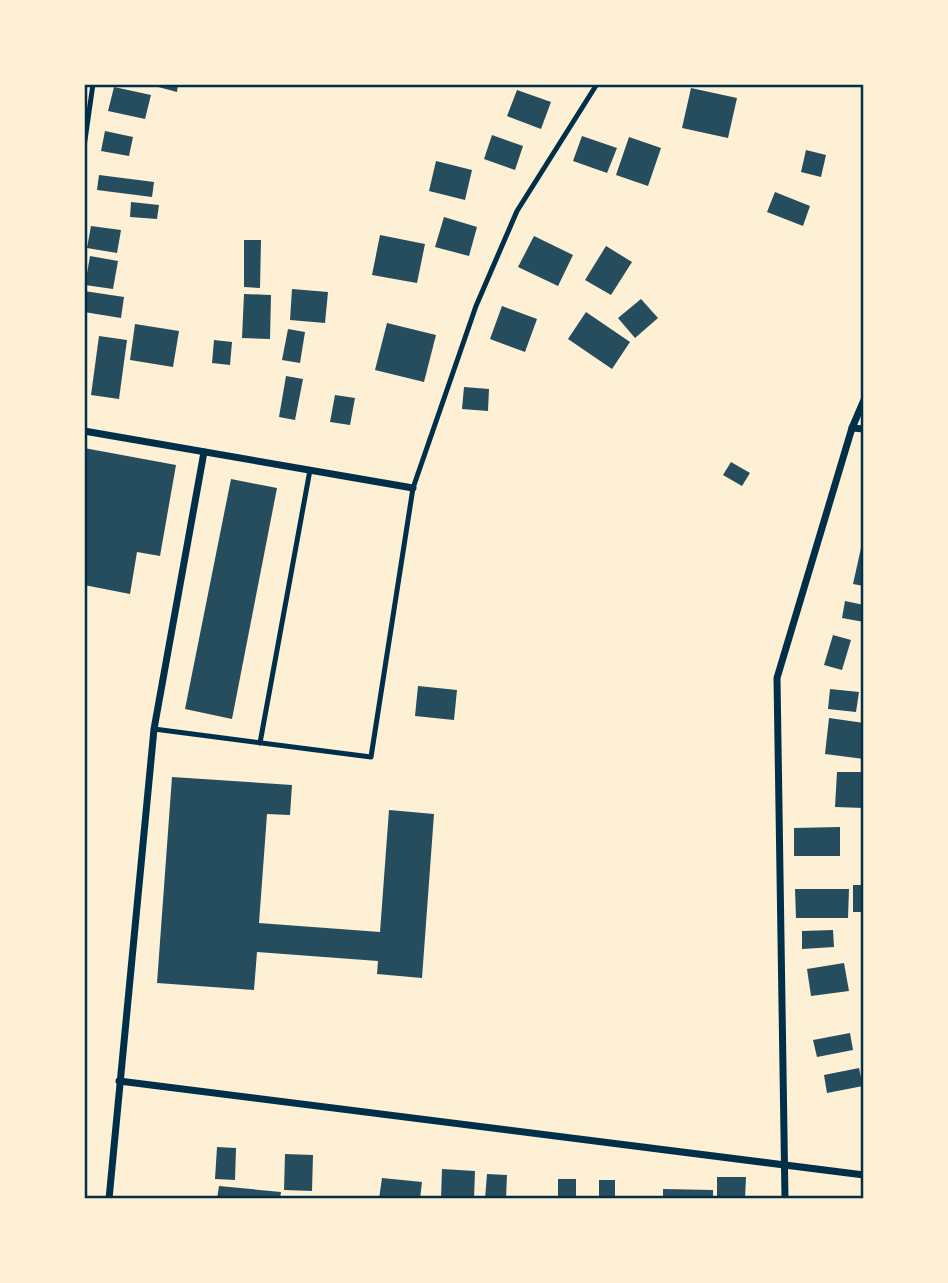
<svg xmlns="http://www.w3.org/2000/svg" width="948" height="1283" font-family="'IBM Plex Sans',sans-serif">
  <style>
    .building { fill: #264d5e }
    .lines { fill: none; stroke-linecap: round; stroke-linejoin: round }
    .service { stroke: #003049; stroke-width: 5 }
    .minor { stroke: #003049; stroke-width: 7 }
    .neatline { fill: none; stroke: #003049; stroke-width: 2.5 }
  </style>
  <rect width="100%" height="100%" fill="#fdf0d5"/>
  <g class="building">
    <path d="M147 84H178L177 92Z"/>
    <path d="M114 87 151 95 145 119 108 111Z"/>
    <path d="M691 88 737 98 728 138 682 128Z"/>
    <path d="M517 90 551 102 541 129 507 116Z"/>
    <path d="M105 131 133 137 129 156 101 151Z"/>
    <path d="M492 135 523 146 515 170 484 159Z"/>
    <path d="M582 136 617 148 607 173 573 161Z"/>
    <path d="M629 137 661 148 648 186 616 175Z"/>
    <path d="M806 150 826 155 821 177 801 172Z"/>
    <path d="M436 161 472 170 465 200 429 191Z"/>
    <path d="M99 175 154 182 152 197 97 190Z"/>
    <path d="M775 192 810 206 803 226 767 212Z"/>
    <path d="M131 202 159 205 157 219 130 217Z"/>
    <path d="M444 217 477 227 469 256 435 247Z"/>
    <path d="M91 226 121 230 117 253 87 248Z"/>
    <path d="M380 235 425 244 417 283 372 275Z"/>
    <path d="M534 236 573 255 558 286 518 267Z"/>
    <path d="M244 240H261L260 288 244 287Z"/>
    <path d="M606 246 632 262 611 295 585 280Z"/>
    <path d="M90 256 118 261 113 289 85 285Z"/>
    <path d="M292 289 328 292 325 323 290 320Z"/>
    <path d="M84 291 124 297 121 318 84 312Z"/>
    <path d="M244 294 271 295 270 339 242 338Z"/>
    <path d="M641 299 658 318 635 338 618 318Z"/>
    <path d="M502 306 537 319 525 352 490 339Z"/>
    <path d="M586 312 630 342 612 369 568 339Z"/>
    <path d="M387 323 436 335 424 382 375 370Z"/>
    <path d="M135 324 179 331 173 367 130 360Z"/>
    <path d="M288 329 305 332 300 363 282 360Z"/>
    <path d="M99 336 127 340 119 399 91 395Z"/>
    <path d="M214 340 232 342 230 365 212 363Z"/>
    <path d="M286 376 303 379 295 420 279 417Z"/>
    <path d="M464 387 489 389 488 411 462 409Z"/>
    <path d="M335 395 355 398 350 425 330 422Z"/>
    <path d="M84 448 176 465 160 556 137 552 130 594 84 585Z"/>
    <path d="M731 462 750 473 742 486 723 475Z"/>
    <path d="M231 479 277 488 232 719 185 709Z"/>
    <path d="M861 548 864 549V586L853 584Z"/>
    <path d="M845 601 864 605V622L842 618Z"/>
    <path d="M833 635 851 640 842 670 824 665Z"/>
    <path d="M418 686 457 690 454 720 415 716Z"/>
    <path d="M830 689 859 692 856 712 828 709Z"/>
    <path d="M829 718 864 723V759L825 754Z"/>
    <path d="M837 772H864V808L835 807Z"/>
    <path d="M172 777 292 785 290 815 267 814 259 923 380 932 389 810 434 814 422 978 377 974 378 961 257 952 254 990 157 983Z"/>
    <path d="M840 827V856H794V828Z"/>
    <rect x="853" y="885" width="11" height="27"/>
    <path d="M795 889H849L848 918H796Z"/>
    <path d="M833 930 834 947 802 949V931Z"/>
    <path d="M844 963 849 991 811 996 807 969Z"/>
    <path d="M850 1033 853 1050 817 1057 813 1040Z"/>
    <path d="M859 1068 863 1086 827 1093 824 1075Z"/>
    <path d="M217 1147 236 1148 235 1180 215 1179Z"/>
    <path d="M285 1154 313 1155 312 1191 284 1190Z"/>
    <path d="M442 1169 475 1171 474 1199H441Z"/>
    <path d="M487 1174 507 1175 506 1199H485Z"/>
    <path d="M717 1177H746L745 1199H717Z"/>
    <path d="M382 1178 422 1182 420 1199H379Z"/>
    <rect x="558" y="1179" width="18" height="20"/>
    <rect x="599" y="1180" width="16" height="19"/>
    <path d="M219 1186 281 1192 280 1199H217Z"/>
    <path d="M663 1189 713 1190V1199H663Z"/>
  </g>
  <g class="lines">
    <g class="service">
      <path d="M84 147 93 84"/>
      <path d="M154 729 371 757 413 488 476 306 517 211 597 84"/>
      <path d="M260 743 310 470"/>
    </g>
    <g class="minor">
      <path d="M852 428 864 429"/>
      <path d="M84 431 413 488"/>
      <path d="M119 1081 864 1175"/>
      <path d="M109 1199 154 729 204 452"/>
      <path d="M785 1199 777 678 852 428 864 400"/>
    </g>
  </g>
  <rect width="948" height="1283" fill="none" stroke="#fdf0d5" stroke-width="172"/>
  <rect x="86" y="86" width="776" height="1111" class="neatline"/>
</svg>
